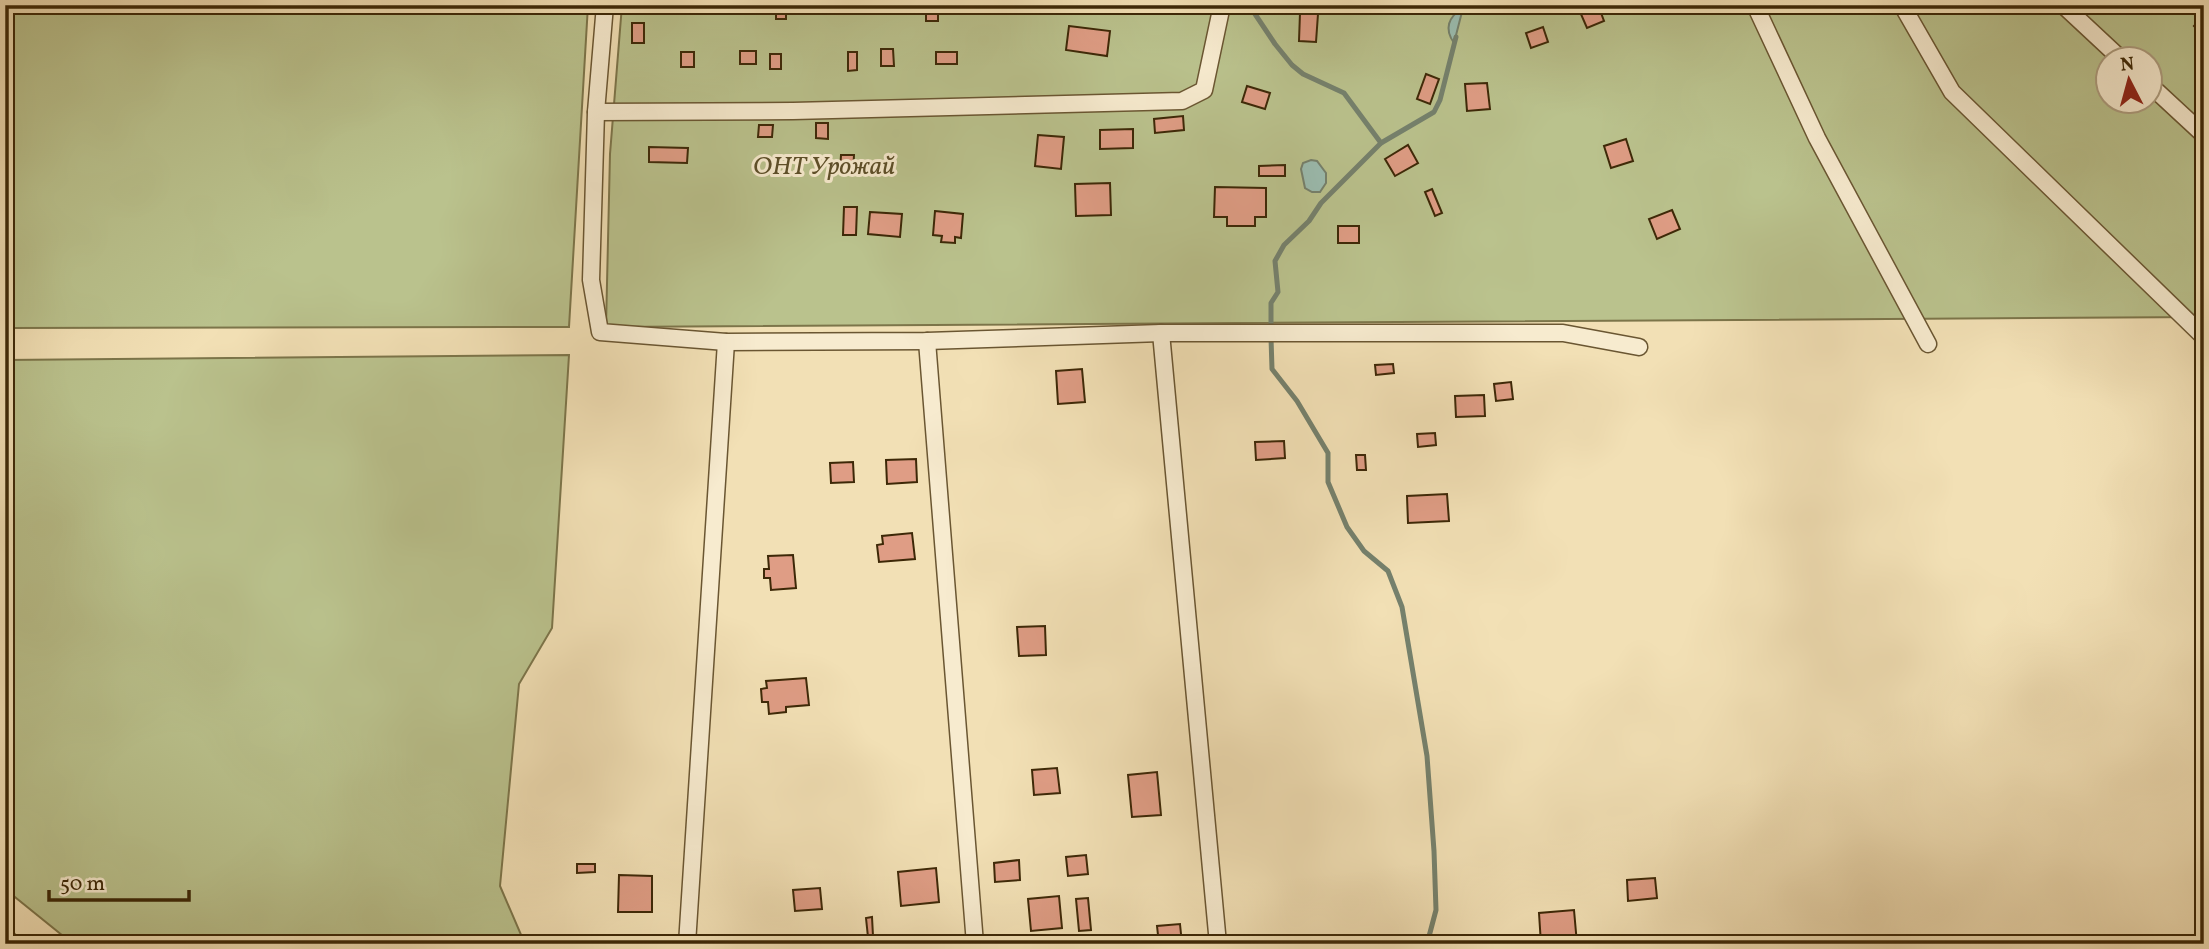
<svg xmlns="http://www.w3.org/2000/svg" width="2209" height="949" font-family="Vollkorn,serif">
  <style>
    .green { fill: #bac28d; stroke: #7c754a; stroke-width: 2; fill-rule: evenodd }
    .water { fill: #9bbdb1; stroke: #75816d; stroke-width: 2 }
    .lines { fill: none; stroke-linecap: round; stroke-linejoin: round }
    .stream { stroke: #75816d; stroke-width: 5 }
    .building { fill: #df9d85; stroke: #3d2807; stroke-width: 2 }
    .street-casing { stroke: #6a5632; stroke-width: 19 }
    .street { stroke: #f7ebcf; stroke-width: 16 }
    .labels { text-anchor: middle; stroke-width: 6; stroke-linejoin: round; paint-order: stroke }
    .park-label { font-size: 26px; font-style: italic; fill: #5c4e28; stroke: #f7ebcf }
  </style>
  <rect width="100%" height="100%" fill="#f2e0b5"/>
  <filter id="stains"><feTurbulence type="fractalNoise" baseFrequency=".00286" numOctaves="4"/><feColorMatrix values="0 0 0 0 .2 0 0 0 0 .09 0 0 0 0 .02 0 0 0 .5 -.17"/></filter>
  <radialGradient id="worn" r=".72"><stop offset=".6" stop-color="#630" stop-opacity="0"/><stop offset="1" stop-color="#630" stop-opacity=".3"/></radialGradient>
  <g class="green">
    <path d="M5 5H588L569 327 5 328Z"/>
    <path d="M622 5H2204V317L606 327 610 154ZM2108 60H2150V102H2108Z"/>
    <path d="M569 355 552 628 519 684 500 886 525 944H73L5 889V360Z"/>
    <path d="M5 922 23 944H5Z"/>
  </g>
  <g class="water">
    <path d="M1463 8 1454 43C1444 29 1448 17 1463 8Z"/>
    <path d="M1311 160 1317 161 1326 173V183L1320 192H1312L1305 188 1301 169 1303 163Z"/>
  </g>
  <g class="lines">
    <g class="stream">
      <path d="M1249 5 1275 44 1292 65 1303 74 1344 93 1381 143"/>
      <path d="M1271 331V303L1278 292 1275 261 1284 245 1309 221 1321 203 1381 143 1434 112 1440 100 1456 37"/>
      <path d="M1271 338 1272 369 1297 401 1328 453V482L1347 527 1364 551 1388 571 1402 607 1427 756 1434 851 1436 910 1427 944"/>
    </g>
  </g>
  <g class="building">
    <rect x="704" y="5" width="13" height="8"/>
    <path d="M786 5V19H776V6Z"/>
    <rect x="926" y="5" width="12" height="16"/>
    <path d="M1577 5H1598L1604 21 1587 28Z"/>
    <path d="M1300 13 1318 14 1316 42 1299 41Z"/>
    <path d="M2204 16V36L2194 26Z"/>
    <rect x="632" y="23" width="12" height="20"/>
    <path d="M1069 26 1110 31 1107 56 1066 50Z"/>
    <path d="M1543 27 1548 42 1531 48 1526 33Z"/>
    <path d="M881 49H893L894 66H881Z"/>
    <rect x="740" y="51" width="16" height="13"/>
    <rect x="681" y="52" width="13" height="15"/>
    <path d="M848 52H857V70L848 71Z"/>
    <rect x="936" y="52" width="21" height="12"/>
    <rect x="770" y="54" width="11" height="15"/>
    <path d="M1426 74 1439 79 1430 104 1417 99Z"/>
    <path d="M1487 83 1490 109 1467 111 1465 84Z"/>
    <path d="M1247 86 1270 93 1265 109 1242 102Z"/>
    <path d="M1183 116 1184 130 1155 133 1154 119Z"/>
    <path d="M816 123H828V139L816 138Z"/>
    <path d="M759 125H773L772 137H758Z"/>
    <path d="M1133 129V148L1100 149V130Z"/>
    <path d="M1038 135 1064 137 1061 169 1035 166Z"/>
    <path d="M1626 139 1633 161 1611 168 1604 146Z"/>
    <path d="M1408 145 1418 163 1395 176 1385 159Z"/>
    <path d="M649 147 688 148 687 163 649 162Z"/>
    <path d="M841 155H854L853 173 840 172Z"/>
    <path d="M1285 165V176H1259V166Z"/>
    <path d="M1110 183 1111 215 1076 216 1075 184Z"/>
    <path d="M1215 187 1266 188V217H1255V226H1227V217H1214Z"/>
    <path d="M1432 189 1442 213 1435 216 1425 192Z"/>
    <path d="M844 207H857L856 235H843Z"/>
    <path d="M1672 210 1680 229 1657 239 1649 219Z"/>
    <path d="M935 211 963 214 961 238 955 237V243L941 242 942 236 933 235Z"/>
    <path d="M870 212 902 214 900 237 868 234Z"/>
    <rect x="1338" y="226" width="21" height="17"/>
    <path d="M1393 364 1394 373 1376 375 1375 365Z"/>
    <path d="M1082 369 1085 402 1058 404 1056 371Z"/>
    <path d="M1511 382 1513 399 1496 401 1494 384Z"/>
    <path d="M1484 395 1485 416 1456 417 1455 396Z"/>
    <path d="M1435 433 1436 445 1418 447 1417 434Z"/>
    <path d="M1284 441 1285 458 1256 460 1255 442Z"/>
    <path d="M1356 455H1365L1366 470H1357Z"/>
    <path d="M916 459 917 482 887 484 886 460Z"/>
    <path d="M853 462 854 482 831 483 830 463Z"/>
    <path d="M1447 494 1449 521 1408 523 1407 496Z"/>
    <path d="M912 533 915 559 879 562 877 545 883 544 882 536Z"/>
    <path d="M793 555 796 588 771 590 770 578H764V569H769L768 556Z"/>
    <path d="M1045 626 1046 655 1019 656 1017 627Z"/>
    <path d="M806 678 809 705 786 707V712L769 714 768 702H762L761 689 767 688 766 681Z"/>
    <path d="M1057 768 1060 793 1034 795 1032 770Z"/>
    <path d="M1157 772 1161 815 1132 817 1128 775Z"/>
    <path d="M1086 855 1088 874 1068 876 1066 857Z"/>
    <path d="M1019 860 1020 880 995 882 994 863Z"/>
    <path d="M577 864H595V872L577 873Z"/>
    <path d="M936 868 939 902 901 906 898 872Z"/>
    <path d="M619 875 652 876V912H618Z"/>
    <path d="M1655 878 1657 898 1628 901 1627 880Z"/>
    <path d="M820 888 822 909 795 911 793 890Z"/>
    <path d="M1059 896 1062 928 1031 931 1028 899Z"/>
    <path d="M1088 898 1091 930 1079 931 1076 899Z"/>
    <path d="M1574 910 1577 944H1541L1539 913Z"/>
    <path d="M872 917 873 936 868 937 866 918Z"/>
    <path d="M1180 924 1182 944H1159L1157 926Z"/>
  </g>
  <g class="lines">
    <g class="street-casing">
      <g id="street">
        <path d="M605 5 596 112 591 280 600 332 726 342 927 341 1161 333H1563L1639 347"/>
        <path d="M1755 5 1817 138 1928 344"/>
        <path d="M1902 5 1952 92 2204 337"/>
        <path d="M2063 5 2122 60"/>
        <path d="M2150 85 2204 135"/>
        <path d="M596 112 793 111 1182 101 1204 90 1222 5"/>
        <path d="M1161 333 1218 944"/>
        <path d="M927 341 975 944"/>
        <path d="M687 944 726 342"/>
      </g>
    </g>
    <use href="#street" class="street"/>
  </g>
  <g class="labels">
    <g class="park-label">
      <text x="824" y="174">ОНТ Урожай</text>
    </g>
  </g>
  <rect width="2209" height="949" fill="none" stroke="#f2e0b5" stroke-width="28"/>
  <rect x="7" y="7" width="2195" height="935" fill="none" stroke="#3d2807" stroke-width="3.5"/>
  <rect x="14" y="14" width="2181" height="921" fill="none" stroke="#3d2807" stroke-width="2"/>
  <g transform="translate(2129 80) rotate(354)"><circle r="33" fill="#f7ebcf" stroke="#ad9d7f" stroke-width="2"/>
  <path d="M0-5L12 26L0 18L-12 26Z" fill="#8f2418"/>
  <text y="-10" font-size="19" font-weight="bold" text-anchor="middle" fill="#3d2807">N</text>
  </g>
  <path d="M49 890v10h140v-10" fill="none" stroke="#3d2807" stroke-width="3.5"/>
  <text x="60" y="890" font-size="21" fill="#3d2807" stroke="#f7ebcf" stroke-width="5" paint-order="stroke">50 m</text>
  <rect width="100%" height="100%" filter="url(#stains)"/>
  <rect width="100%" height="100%" fill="url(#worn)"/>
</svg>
